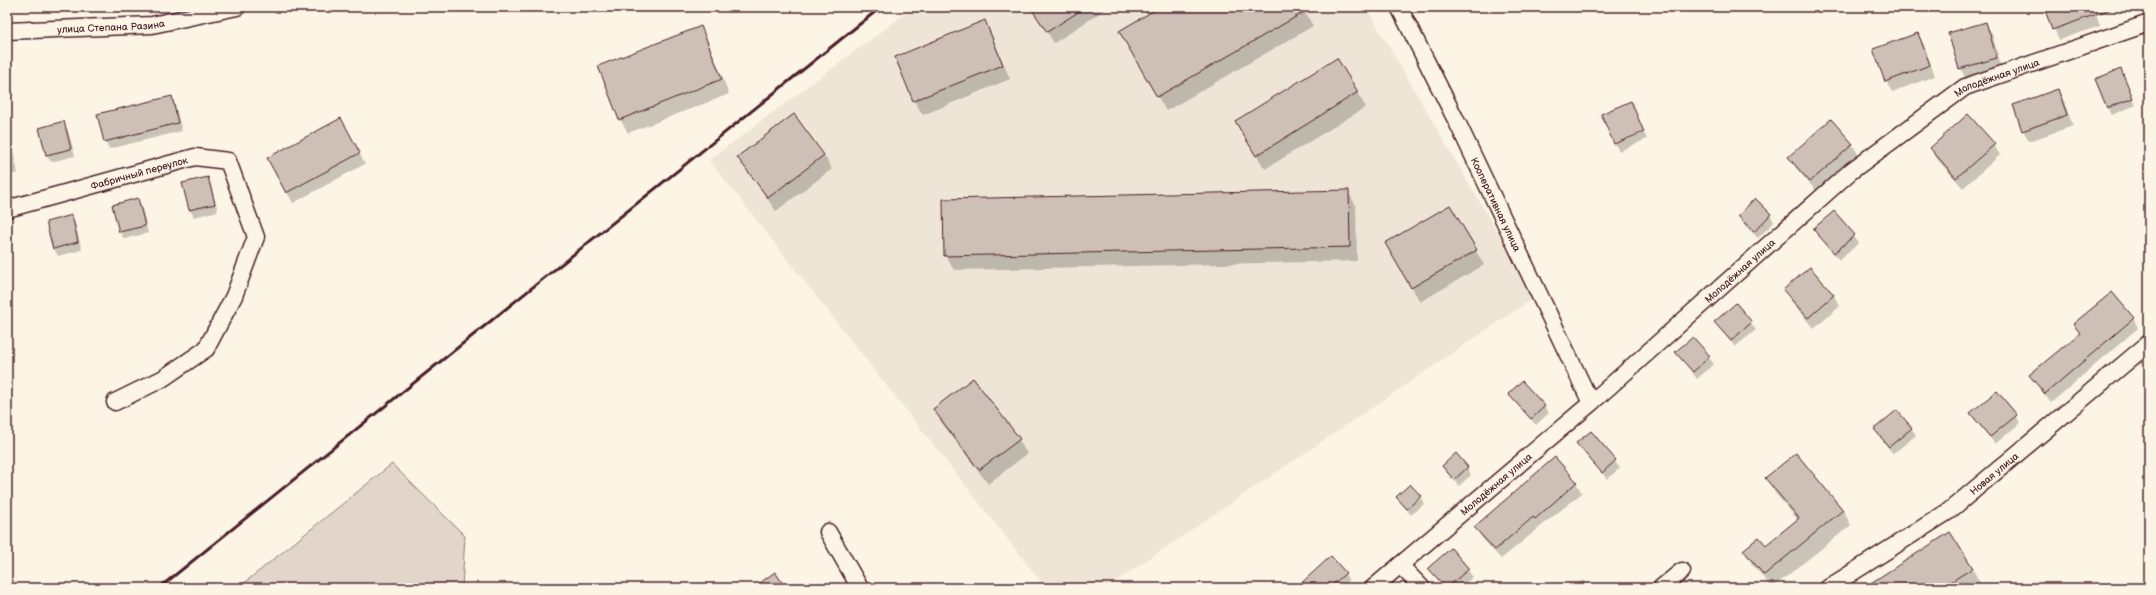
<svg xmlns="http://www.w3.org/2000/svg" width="2156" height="595" font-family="'Balsamiq Sans',sans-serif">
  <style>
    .built { fill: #eee5d7 }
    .green { fill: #e2d5ca; stroke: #967a7a }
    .shadow { fill: #0003 }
    .building { fill: #cfc0b7; stroke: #4a1f2b }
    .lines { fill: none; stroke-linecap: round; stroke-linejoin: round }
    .street-casing { stroke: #4a1f2b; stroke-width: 19 }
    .street { stroke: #fcf5e5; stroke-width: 16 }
    .rail { stroke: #4a1f2b; stroke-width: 3 }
    .labels { text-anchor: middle; stroke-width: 3; stroke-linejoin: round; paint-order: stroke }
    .street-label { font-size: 10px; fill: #4a1f2b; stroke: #fcf5e5 }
  </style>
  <rect width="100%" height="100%" fill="#fcf5e5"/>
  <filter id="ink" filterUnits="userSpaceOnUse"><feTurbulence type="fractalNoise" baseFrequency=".025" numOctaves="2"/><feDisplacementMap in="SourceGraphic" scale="8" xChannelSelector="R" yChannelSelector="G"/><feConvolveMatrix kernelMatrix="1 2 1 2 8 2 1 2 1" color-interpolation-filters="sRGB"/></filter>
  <g filter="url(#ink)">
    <path class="built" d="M914 7H1366L1535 297 1106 588H1046L709 160Z"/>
    <path class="green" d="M392 464 465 536 462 588H238Z"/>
    <g class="shadow">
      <path d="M1031 7H1105L1106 9 1054 43Z"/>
      <path d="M1162 7H1302L1313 26 1166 111 1120 31Z"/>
      <path d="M2045 7H2093L2100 26 2059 40Z"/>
      <path d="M984 22 992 36 1010 79 923 115 914 101 897 57Z"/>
      <path d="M1986 23 1992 34 2002 69 1966 79 1960 68Z"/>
      <path d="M700 27 708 41 729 94 628 133 620 119Z"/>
      <path d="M1918 34 1924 45 1935 76 1892 92 1886 81Z"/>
      <path d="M1337 60 1366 107 1265 169 1244 136Z"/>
      <path d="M2121 70 2136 105 2112 115 2108 108Z"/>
      <path d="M2058 90 2064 101 2073 126 2029 141 2023 130Z"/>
      <path d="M171 97 175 105 182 131 109 149 105 141Z"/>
      <path d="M64 123 68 130 75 156 51 162 46 155Z"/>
      <path d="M347 130 365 164 293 203 287 192Z"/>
      <path d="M1644 133 1647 139 1619 151 1615 144Z"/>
      <path d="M7 140 12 147 18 173 7 176Z"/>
      <path d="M1852 144 1859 155 1817 192 1796 168 1790 157Z"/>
      <path d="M1994 145 2000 155 1963 188 1937 159 1931 148Z"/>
      <path d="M824 155 832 169 776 211 738 157Z"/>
      <path d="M207 178 211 185 218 211 194 217 190 210 183 184Z"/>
      <path d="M1348 191 1356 206 1357 261 954 270 945 255Z"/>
      <path d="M138 200 142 207 148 233 124 239 120 232 114 206Z"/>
      <path d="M1450 206 1484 265 1420 302 1387 243Z"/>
      <path d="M1834 212 1859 243 1839 260 1814 229Z"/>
      <path d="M1770 214 1774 222 1758 238 1743 224 1739 216Z"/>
      <path d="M71 216 75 223 82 250 58 256 54 248Z"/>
      <path d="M1810 268 1834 296 1840 306 1814 329 1791 301 1784 290Z"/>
      <path d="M1736 305 1756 330 1735 347 1715 322Z"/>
      <path d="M2133 318 2138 328 2051 403 2030 375 2080 334 2074 324Z"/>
      <path d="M1693 338 1714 364 1697 379 1677 352Z"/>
      <path d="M973 379 1019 440 1027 454 988 484 942 423 934 409Z"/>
      <path d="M1509 394 1544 406 1549 413 1536 425Z"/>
      <path d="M1971 413 2016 416 2020 423 1995 444Z"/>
      <path d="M1911 428 1916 435 1893 454 1875 430Z"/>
      <path d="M1591 432 1620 468 1607 479 1578 443Z"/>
      <path d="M1796 454 1843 510 1851 525 1772 588 1752 564 1744 550 1766 547 1798 520 1775 493 1767 478Z"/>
      <path d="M1555 459 1576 483 1582 493 1501 559 1481 537 1476 527Z"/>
      <path d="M1443 467H1467L1471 475 1459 486Z"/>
      <path d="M1420 496 1424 504 1411 515 1397 497Z"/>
      <path d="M1451 549 1473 577 1460 588H1445L1430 568Z"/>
      <path d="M1972 568 1983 588H1864Z"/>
      <path d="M1345 574 1349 581 1341 588H1290L1295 583 1299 587Z"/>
      <path d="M1583 580 1590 588H1573Z"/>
      <path d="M1685 582 1689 588H1678Z"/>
    </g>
    <g class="building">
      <path d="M1030 7H1086L1047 32Z"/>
      <path d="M1160 7H1313L1157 97 1119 31Z"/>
      <path d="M2044 7H2110L2111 9 2052 30Z"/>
      <path d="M985 20 1003 65 913 101 895 57Z"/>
      <path d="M1986 22 1997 58 1959 69 1948 33Z"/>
      <path d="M701 26 722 79 619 120 598 66Z"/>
      <path d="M1918 33 1930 65 1885 82 1873 49Z"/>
      <path d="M1337 58 1358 92 1256 156 1235 121Z"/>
      <path d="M2121 69 2133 98 2107 108 2095 79Z"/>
      <path d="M2058 89 2067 115 2022 131 2013 105Z"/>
      <path d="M172 96 178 123 104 142 97 114Z"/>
      <path d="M1631 101 1644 132 1614 144 1601 114Z"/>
      <path d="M794 114 824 155 768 198 737 157Z"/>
      <path d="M1968 114 1995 144 1956 178 1930 148Z"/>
      <path d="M341 118 360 153 286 193 267 158Z"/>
      <path d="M1831 119 1853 144 1810 182 1788 157Z"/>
      <path d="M64 121 71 149 46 155 39 128Z"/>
      <path d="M208 177 215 204 189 210 182 183Z"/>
      <path d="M1349 190 1350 247 944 256 943 199Z"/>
      <path d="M138 198 145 226 119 232 112 205Z"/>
      <path d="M1755 198 1771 214 1754 232 1738 216Z"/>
      <path d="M1450 205 1477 250 1411 288 1385 243Z"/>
      <path d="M1834 211 1855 235 1834 253 1813 229Z"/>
      <path d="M72 215 78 242 53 249 46 222Z"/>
      <path d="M1810 267 1834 295 1808 318 1783 290Z"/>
      <path d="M2112 292 2134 318 2045 394 2029 375 2080 333 2073 324Z"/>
      <path d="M1736 303 1752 322 1731 341 1714 322Z"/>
      <path d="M1693 337 1710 356 1693 372 1675 352Z"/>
      <path d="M973 378 1020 439 979 470 933 409Z"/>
      <path d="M1522 381 1545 406 1531 419 1508 394Z"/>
      <path d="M1997 391 2017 415 1990 437 1970 413Z"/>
      <path d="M1897 410 1912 428 1889 447 1874 429Z"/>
      <path d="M1591 431 1616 460 1602 473 1576 443Z"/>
      <path d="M1456 453 1468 467 1454 480 1442 466Z"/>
      <path d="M1796 453 1843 510 1764 575 1743 550 1759 537 1766 545 1799 518 1765 478Z"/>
      <path d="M1555 457 1577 482 1535 519 1533 517 1495 550 1474 527Z"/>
      <path d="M1410 484 1421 496 1407 509 1396 497Z"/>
      <path d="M1950 532 1973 568 1941 588H1863Z"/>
      <path d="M1451 548 1469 569 1446 588 1428 568Z"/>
      <path d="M1331 556 1346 573 1329 588H1296Z"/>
      <path d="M775 572 786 588H753Z"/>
    </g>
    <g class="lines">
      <g class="street-casing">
        <g id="street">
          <path id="s1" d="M1399 7 1458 124 1591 403"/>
          <path id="s2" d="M7 31 152 25 237 7"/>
          <path id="s3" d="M7 209 195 157 228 161 256 237 234 296 206 349 162 379 115 402"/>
          <path d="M828 532 860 588"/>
          <path d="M1400 565 1422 588"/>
          <path id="s4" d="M1373 588 1591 403 1851 171 1965 87 2149 23"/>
          <path d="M1661 588 1682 571"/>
          <path id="s5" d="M1828 588 1949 511 2149 343"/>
        </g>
      </g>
      <use href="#street" class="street"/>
      <path class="rail" d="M159 588 881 7"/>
    </g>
  </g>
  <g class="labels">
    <g class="street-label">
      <text dy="4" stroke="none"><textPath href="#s2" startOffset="104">улица Степана Разина</textPath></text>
      <text dy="4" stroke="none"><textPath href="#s4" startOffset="809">Молодёжная улица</textPath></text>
      <text dy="4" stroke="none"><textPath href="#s3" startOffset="137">Фабричный переулок</textPath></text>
      <text dy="4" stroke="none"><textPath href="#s1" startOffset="220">Кооперативная улица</textPath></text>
      <text dy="4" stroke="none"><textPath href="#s4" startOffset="485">Молодёжная улица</textPath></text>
      <text dy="4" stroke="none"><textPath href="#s5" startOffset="202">Новая улица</textPath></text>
      <text dy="4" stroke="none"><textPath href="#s4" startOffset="161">Молодёжная улица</textPath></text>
    </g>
  </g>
  <rect width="2156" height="595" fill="none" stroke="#fcf5e5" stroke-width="24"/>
  <rect x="12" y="12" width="2132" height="571" fill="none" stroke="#4a1f2b" stroke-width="1.5" filter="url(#ink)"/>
</svg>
